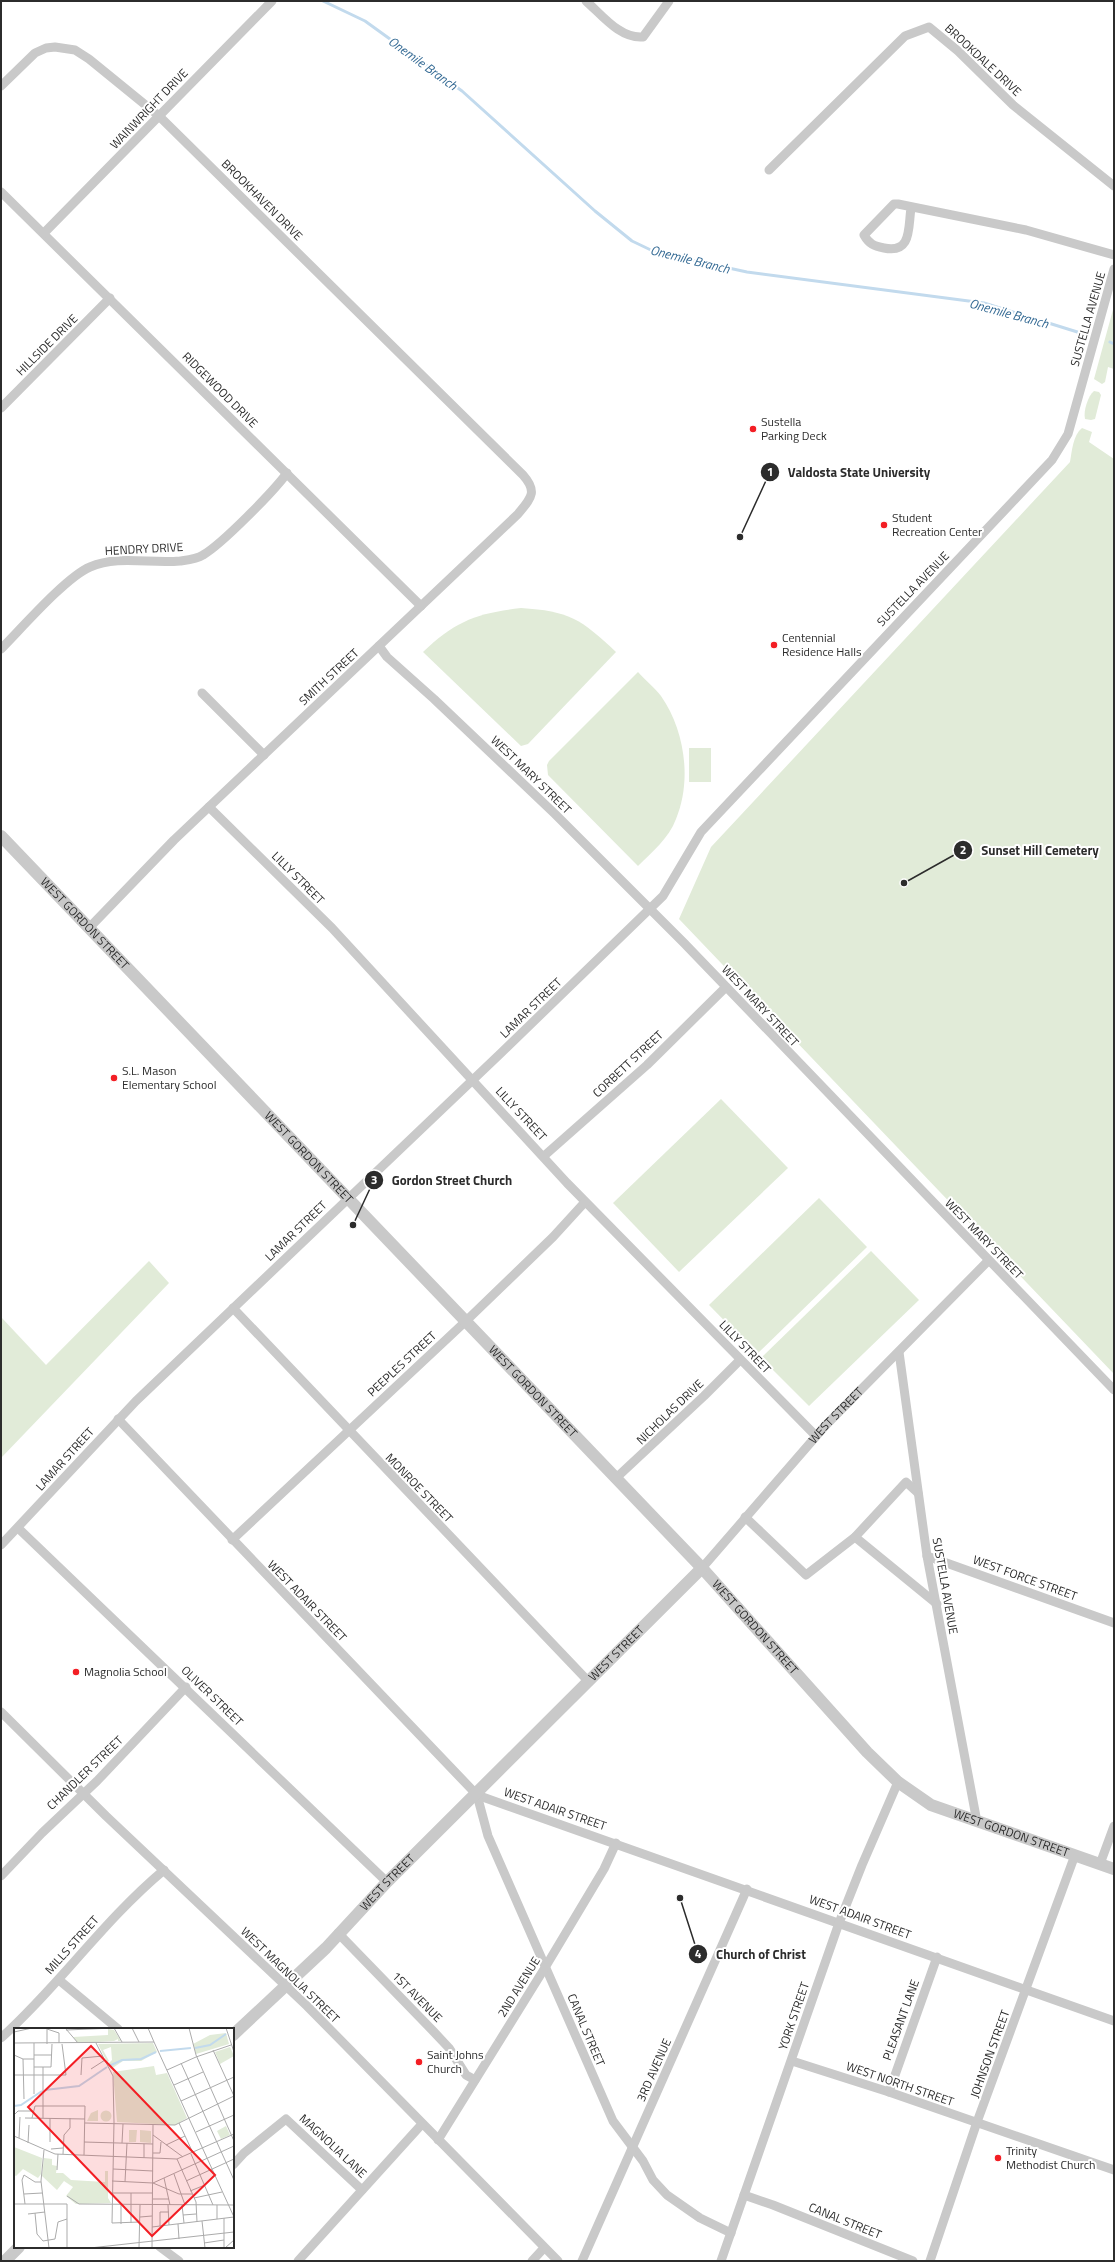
<svg xmlns="http://www.w3.org/2000/svg" width="1115" height="2262" font-family="'Titillium Web',sans-serif">
  <style>
    .green { fill: #e1ebd8 }
    .lines { fill: none; stroke-linecap: round; stroke-linejoin: round }
    .stream { stroke: #c2daed; stroke-width: 3 }
    .minor { stroke: #c9c9c9; stroke-width: 9 }
    .tertiary { stroke: #c9c9c9; stroke-width: 12 }
    .poi-dot { fill: #f31e24; stroke: #fff; stroke-width: 1.5 }
    .labels { text-anchor: middle; stroke-width: 4; stroke-linejoin: round; paint-order: stroke }
    .street-label { font-size: 12px; fill: #2c2c2c; stroke: #fff }
    .poi-label { font-size: 12px; fill: #2c2c2c; stroke: #fff; text-anchor: start }
    .water-label { font-size: 13px; font-style: italic; fill: #346a94; stroke: #fff }
    .inset-river { fill: none; stroke: #c2daed; stroke-width: 2 }
    .inset-road { fill: none; stroke: #ababab; stroke-width: 1 }
    .view { fill: #f31e24; fill-opacity: 0.15; stroke: #f31e24; stroke-width: 2 }
    .inset-edge { fill: none; stroke: #2c2c2c; stroke-width: 2 }
    .leader { fill: none; stroke: #2c2c2c; stroke-width: 1.5 }
    .callout-dot { fill: #2c2c2c; stroke: #fff; stroke-width: 1.5 }
    .mark-label { font-size: 12px; text-anchor: middle; font-weight: bold; fill: #fff }
    .callout-label { font-size: 13px; text-anchor: middle; font-weight: bold; fill: #2c2c2c; stroke: #fff; stroke-width: 4; stroke-linejoin: round; paint-order: stroke }
  </style>
  <rect width="100%" height="100%" fill="#fff"/>
  <g class="green">
    <path d="M1114 306V369L1108 367 1105 382 1102 384 1094 379Z"/>
    <path d="M1094 391 1099 392 1101 395 1095 419 1091 420 1085 419C1083 411 1088 396 1094 391Z"/>
    <path d="M1082 428 1092 432 1089 442 1114 459V1374L679 919 711 847 1070 462C1072 451 1073 435 1082 428Z"/>
    <path d="M521 608C569 611 581 619 616 652L528 744 521 746 423 652C455 621 477 613 521 608Z"/>
    <path d="M638 672C645 680 655 688 661 696 685 730 692 781 676 819 669 838 652 852 638 866L548 775 547 765 549 761Z"/>
    <rect x="689" y="748" width="22" height="34"/>
    <path d="M721 1099 788 1168 679 1272 613 1203Z"/>
    <path d="M819 1198 867 1247 757 1354 709 1305Z"/>
    <path d="M871 1251 919 1300 809 1406 761 1358Z"/>
    <path d="M149 1261 169 1283 1 1458V1317L46 1365Z"/>
  </g>
  <g class="lines">
    <g class="stream">
      <path d="M323 1 365 21 462 91 595 211 632 241 655 252 747 272 984 303 1087 335"/>
      <path d="M1110 342 1114 344"/>
    </g>
    <g class="minor">
      <path d="M586 1C602 15 620 39 643 37L669 1"/>
      <path d="M1 86 35 53 46 48 55 47 75 50 89 59 159 116 523 475C538 492 531 498 518 514L174 840 89 928"/>
      <path d="M769 170 905 36 929 27 958 51 1013 105 1114 186"/>
      <path d="M1 192 421 606"/>
      <path d="M911 208C908 228 912 254 884 248 874 246 869 244 864 235L894 204H898L1026 230 1114 255"/>
      <path d="M44 233 272 1"/>
      <path d="M1 408 110 298"/>
      <path d="M379 646 387 657 434 699 555 814 684 943 1114 1390"/>
      <path d="M1 649C21 629 66 577 90 567 118 555 150 564 180 561 187 560 197 559 203 555 222 544 274 491 287 473"/>
      <path d="M202 693 264 755"/>
      <path d="M209 807 332 928 567 1183 816 1436"/>
      <path d="M544 1156 647 1065 726 987"/>
      <path d="M233 1308 589 1682"/>
      <path d="M899 1352 927 1556 977 1822"/>
      <path d="M118 1419 477 1795 1114 2021"/>
      <path d="M615 1479 704 1396 740 1360"/>
      <path d="M745 1517 806 1575 855 1537 906 1482 918 1493"/>
      <path d="M18 1528 387 1882"/>
      <path d="M855 1537 937 1604"/>
      <path d="M232 1540 466 1321 553 1237 585 1202"/>
      <path d="M1 1545 136 1401 501 1053 663 896 701 832 1052 460 1068 434 1114 269"/>
      <path d="M927 1556 1114 1623"/>
      <path id="s1" d="M702 1568 825 1426 988 1261"/>
      <path d="M1 1712 106 1816 307 2006 558 2261"/>
      <path d="M477 1795 488 1836 613 2121 643 2161 653 2180 667 2195 700 2218 731 2233"/>
      <path d="M1100 1864 1114 1826"/>
      <path d="M1 1876 42 1833 97 1781 186 1687"/>
      <path d="M338 1933 434 2032 449 2048 466 2075 475 2080"/>
      <path d="M59 1980 118 2029"/>
      <path d="M1 2038C59 1986 103 1921 164 1870"/>
      <path d="M792 2061 889 2092 1114 2170"/>
      <path d="M889 2092 937 1957"/>
      <path d="M438 2140 546 1966 604 1869 616 1843"/>
      <path d="M233 2165 244 2153 286 2119 362 2190"/>
      <path d="M744 2195 773 2205 913 2261"/>
      <path d="M160 2247 179 2261"/>
      <path d="M298 2261 422 2124"/>
      <path d="M532 2261 544 2248"/>
      <path d="M582 2261 747 1889"/>
      <path d="M721 2261 839 1923 862 1865 898 1782"/>
      <path d="M930 2261 977 2122 1075 1855"/>
    </g>
    <g class="tertiary">
      <path id="s2" d="M1 836 702 1568 867 1752 898 1782 931 1805 1114 1869"/>
      <path id="s3" d="M233 2035 326 1948 387 1882 702 1568"/>
      <path d="M5 2261 19 2247"/>
    </g>
  </g>
  <g class="poi-dot">
    <circle cx="753" cy="429" r="4"/>
    <circle cx="884" cy="525" r="4"/>
    <circle cx="774" cy="645" r="4"/>
    <circle cx="114" cy="1078" r="4"/>
    <circle cx="76" cy="1672" r="4"/>
    <circle cx="419" cy="2062" r="4"/>
    <circle cx="998" cy="2158" r="4"/>
  </g>
  <g class="labels">
    <g class="street-label">
      <text transform="translate(983 60) rotate(43)" y="4">BROOKDALE DRIVE</text>
      <text transform="translate(149 109) rotate(-46)" y="4">WAINWRIGHT DRIVE</text>
      <text transform="translate(262 200) rotate(45)" y="4">BROOKHAVEN DRIVE</text>
      <text transform="translate(1088 319) rotate(-74)" y="4">SUSTELLA AVENUE</text>
      <text transform="translate(47 345) rotate(-45)" y="4">HILLSIDE DRIVE</text>
      <text transform="translate(220 390) rotate(45)" y="4">RIDGEWOOD DRIVE</text>
      <text transform="translate(144 549) rotate(-3)" y="4">HENDRY DRIVE</text>
      <text transform="translate(913 589) rotate(-46)" y="4">SUSTELLA AVENUE</text>
      <text transform="translate(329 677) rotate(-43)" y="4">SMITH STREET</text>
      <text transform="translate(531 775) rotate(44)" y="4">WEST MARY STREET</text>
      <text transform="translate(298 878) rotate(45)" y="4">LILLY STREET</text>
      <text dy="4" stroke="none"><textPath href="#s2" startOffset="121">WEST GORDON STREET</textPath></text>
      <text transform="translate(760 1006) rotate(47)" y="4">WEST MARY STREET</text>
      <text transform="translate(531 1008) rotate(-44)" y="4">LAMAR STREET</text>
      <text transform="translate(628 1064) rotate(-43)" y="4">CORBETT STREET</text>
      <text transform="translate(521 1114) rotate(47)" y="4">LILLY STREET</text>
      <text dy="4" stroke="none"><textPath href="#s2" startOffset="445">WEST GORDON STREET</textPath></text>
      <text transform="translate(296 1231) rotate(-44)" y="4">LAMAR STREET</text>
      <text transform="translate(984 1239) rotate(46)" y="4">WEST MARY STREET</text>
      <text transform="translate(745 1347) rotate(46)" y="4">LILLY STREET</text>
      <text transform="translate(402 1364) rotate(-43)" y="4">PEEPLES STREET</text>
      <text dy="4" stroke="none"><textPath href="#s2" startOffset="769">WEST GORDON STREET</textPath></text>
      <text transform="translate(670 1412) rotate(-44)" y="4">NICHOLAS DRIVE</text>
      <text dy="4" stroke="none"><textPath href="#s1" startOffset="203">WEST STREET</textPath></text>
      <text transform="translate(65 1459) rotate(-48)" y="4">LAMAR STREET</text>
      <text transform="translate(419 1488) rotate(46)" y="4">MONROE STREET</text>
      <text transform="translate(1025 1578) rotate(20)" y="4">WEST FORCE STREET</text>
      <text transform="translate(945 1586) rotate(80)" y="4">SUSTELLA AVENUE</text>
      <text transform="translate(307 1601) rotate(46)" y="4">WEST ADAIR STREET</text>
      <text dy="4" stroke="none"><textPath href="#s2" startOffset="1093">WEST GORDON STREET</textPath></text>
      <text dy="4" stroke="none"><textPath href="#s3" startOffset="541">WEST STREET</textPath></text>
      <text transform="translate(212 1696) rotate(44)" y="4">OLIVER STREET</text>
      <text transform="translate(85 1773) rotate(-44)" y="4">CHANDLER STREET</text>
      <text transform="translate(555 1809) rotate(19)" y="4">WEST ADAIR STREET</text>
      <text dy="4" stroke="none"><textPath href="#s2" startOffset="1429">WEST GORDON STREET</textPath></text>
      <text dy="4" stroke="none"><textPath href="#s3" startOffset="217">WEST STREET</textPath></text>
      <text transform="translate(860 1917) rotate(20)" y="4">WEST ADAIR STREET</text>
      <text transform="translate(72 1945) rotate(-48)" y="4">MILLS STREET</text>
      <text transform="translate(290 1975) rotate(44)" y="4">WEST MAGNOLIA STREET</text>
      <text transform="translate(519 1987) rotate(-58)" y="4">2ND AVENUE</text>
      <text transform="translate(417 1997) rotate(45)" y="4">1ST AVENUE</text>
      <text transform="translate(794 2016) rotate(-71)" y="4">YORK STREET</text>
      <text transform="translate(901 2020) rotate(-70)" y="4">PLEASANT LANE</text>
      <text transform="translate(586 2030) rotate(67)" y="4">CANAL STREET</text>
      <text transform="translate(990 2054) rotate(-70)" y="4">JOHNSON STREET</text>
      <text transform="translate(654 2070) rotate(-66)" y="4">3RD AVENUE</text>
      <text transform="translate(900 2084) rotate(19)" y="4">WEST NORTH STREET</text>
      <text transform="translate(333 2146) rotate(43)" y="4">MAGNOLIA LANE</text>
      <text transform="translate(845 2221) rotate(22)" y="4">CANAL STREET</text>
    </g>
    <g class="poi-label">
      <text x="761" y="426">Sustella<tspan x="761" dy="14">Parking Deck</tspan></text>
      <text x="892" y="522">Student<tspan x="892" dy="14">Recreation Center</tspan></text>
      <text x="782" y="642">Centennial<tspan x="782" dy="14">Residence Halls</tspan></text>
      <text x="122" y="1075">S.L. Mason<tspan x="122" dy="14">Elementary School</tspan></text>
      <text x="84" y="1676">Magnolia School</text>
      <text x="427" y="2059">Saint Johns<tspan x="427" dy="14">Church</tspan></text>
      <text x="1006" y="2155">Trinity<tspan x="1006" dy="14">Methodist Church</tspan></text>
    </g>
    <g class="water-label">
      <text transform="translate(423 63) rotate(36)" y="5">Onemile Branch</text>
      <text transform="translate(690 259) rotate(14)" y="5">Onemile Branch</text>
      <text transform="translate(1009 313) rotate(15)" y="5">Onemile Branch</text>
    </g>
  </g>
  <g transform="translate(14 2028)">
    <rect width="220" height="220" fill="#fff"/>
    <path d="M94 1 100 2 107 13H104V11L100 13 64 15 59 9 94 7ZM212 5 215 16 182 26 179 16 196 7ZM139 15 143 24 127 33H109L97 41 94 36 98 32 97 19 89 22 95 33 93 34 84 16ZM216 19 220 28 206 36 201 24ZM140 38 142 47 153 45 173 90 161 97 103 94 99 44ZM84 82V93H73L77 85ZM86.5 88a5.5 5.5 0 1 1 11 0a5.5 5.5 0 1 1-11 0ZM212 98 216 107 207 111 203 103ZM115 102H123L122 114H115ZM126 102 137 103V115L126 114ZM0 119 28 130 27 146 24 150 9 141 2 148 0 147ZM30 130 38 131V137L43 138 42 145H49L57 152 91 154V143H94V170L97 175 62 176 52 168 59 159 50 153 43 162 28 148Z" fill="#e1ebd8"/>
    <path class="inset-river" d="M181 20 196 17 212 6M146 23 177 20M95 38 108 32 127 31 142 24M31 62 65 58 93 39M0 78 7 77 28 63"/>
    <path class="inset-road" d="M100 0 108 14M118 0 125 14M134 0 140 14M175 0 182 27 220 113M212 0 220 24M33 1 45 5V15M52 1 64 15M52 2 100 0M0 4 18 0M0 15 140 14 220 189M20 15V66M82 15 99 48 100 94 98 195 126 194M33 16V1M199 22 220 68M0 27 9 31H20M20 27H38M182 29 217 17M9 31 10 71M167 35 220 152M20 39H37L38 16M77 41 91 32M153 42 182 29M0 47H52L48 16M67 47 68 30 89 28M160 57 189 44M167 73 220 49M0 87 4 83H18M11 90 71 91M18 90 21 78H71L70 127M29 90V39M71 95 161 97 220 68M165 95 179 125M182 104 220 87M139 107 169 129M0 108 41 126 163 131 220 106M5 110 6 89M36 114V90M70 114 139 116M14 115 15 97M108 115 109 96M152 117 171 108M37 121 49 120M30 122 27 153 35 220M139 125H146L147 114M49 126 50 107 56 100V90M177 126 199 177M130 130V116M163 131 182 174 183 194M99 141 139 143M43 142 44 126M160 146 171 177M150 150 156 177M98 153 139 155 220 118M172 153 220 131M111 154 113 115M139 155 165 166H178M176 163 191 157M99 165H139M10 166 28 165M53 168 65 176 220 177M180 170 208 164M139 171H155M0 176H53V220M11 176 8 152 10 147 21 154H27M154 177 155 197M168 177 170 195M203 177V191M21 185 23 206 29 213 41 211 44 194 53 191M14 186 31 184M169 187 182 186M126 189 138 188M188 193 191 220M117 195V165M107 196V177M164 196 165 211M146 198V184H155M138 199 220 189M190 215 210 212M76 220 220 204M125 220 126 177M138 220 139 97M210 220V190M211 220 220 212"/>
    <path class="view" d="M77 18 201 147 138 208 14 79Z"/>
    <rect width="220" height="220" class="inset-edge"/>
  </g>
  <path class="leader" d="M740 537L770 472M904 883L963 850M353 1225L374 1180M680 1898L698 1954"/>
  <g class="callout-dot">
    <circle cx="740" cy="537" r="4"/>
    <circle cx="904" cy="883" r="4"/>
    <circle cx="353" cy="1225" r="4"/>
    <circle cx="680" cy="1898" r="4"/>
    <circle cx="770" cy="472" r="10"/>
    <circle cx="963" cy="850" r="10"/>
    <circle cx="374" cy="1180" r="10"/>
    <circle cx="698" cy="1954" r="10"/>
  </g>
  <g class="mark-label">
    <text x="770" y="476">1</text>
    <text x="963" y="854">2</text>
    <text x="374" y="1184">3</text>
    <text x="698" y="1958">4</text>
  </g>
  <g class="callout-label">
    <text x="859" y="477">Valdosta State University</text>
    <text x="1040" y="855">Sunset Hill Cemetery</text>
    <text x="452" y="1185">Gordon Street Church</text>
    <text x="761" y="1959">Church of Christ</text>
  </g>
  <rect width="1115" height="2262" fill="none" stroke="#2c2c2c" stroke-width="4"/>
</svg>
